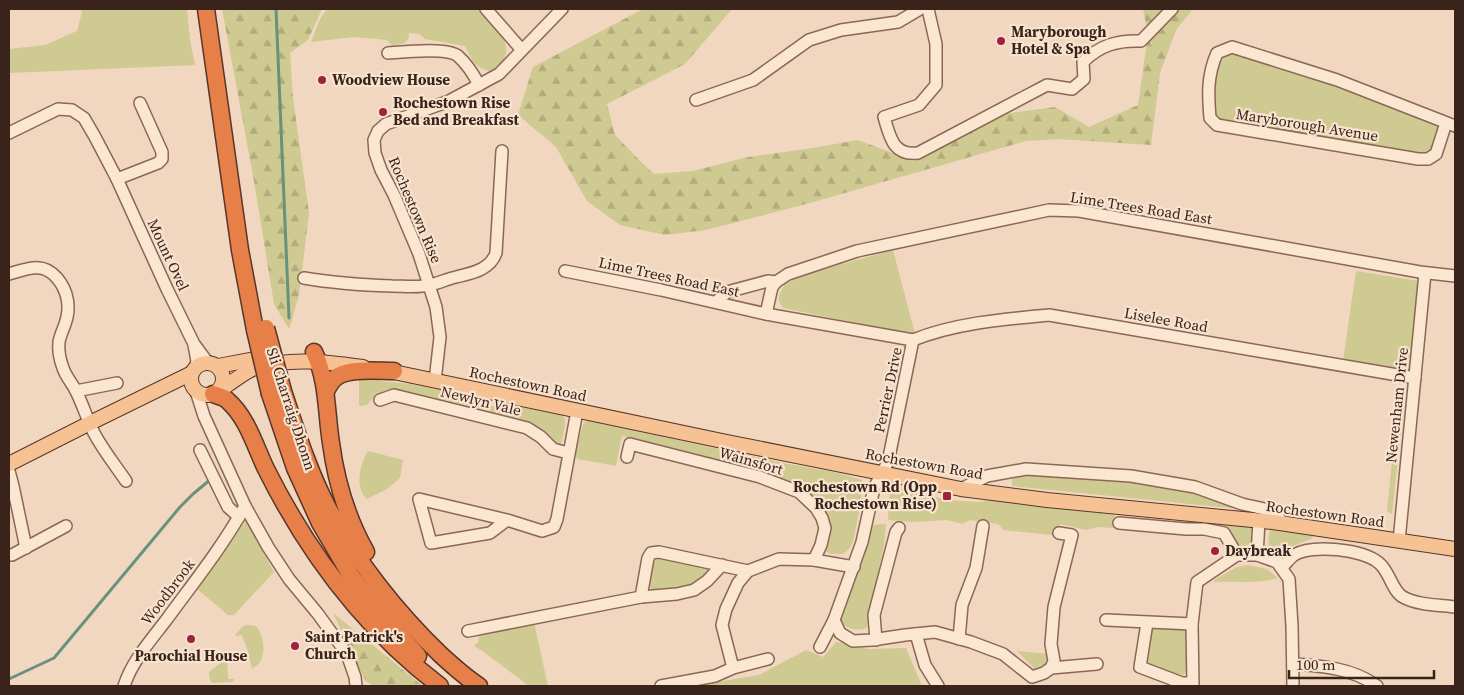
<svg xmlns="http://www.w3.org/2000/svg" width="1464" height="695" font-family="'Source Serif 4',serif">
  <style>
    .grass { fill: #cfc992 }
    .forest { fill: url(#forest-firs) }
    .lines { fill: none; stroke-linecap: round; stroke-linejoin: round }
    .stream { stroke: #69917e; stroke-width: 3 }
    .minor-casing { stroke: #8b6756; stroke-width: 14 }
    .major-casing { stroke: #58362b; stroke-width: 16 }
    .highway-casing { stroke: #58362b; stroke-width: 19 }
    .minor { stroke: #fbe6d2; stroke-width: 11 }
    .major { stroke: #f7c293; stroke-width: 14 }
    .highway { stroke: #e77f48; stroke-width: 16 }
    .highway-bridge-casing { stroke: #58362b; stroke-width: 19; stroke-linecap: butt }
    .highway-bridge { stroke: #e77f48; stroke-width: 16 }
    .poi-dot { fill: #9e223d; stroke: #f8e3cf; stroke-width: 2 }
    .labels { text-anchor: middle; stroke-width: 4.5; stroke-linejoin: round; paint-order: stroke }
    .poi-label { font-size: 15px; font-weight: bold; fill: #39231b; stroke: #f8e3cf; text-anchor: start }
    .street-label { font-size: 15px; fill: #39231b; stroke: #f8e3cf }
  </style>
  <defs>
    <pattern id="forest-firs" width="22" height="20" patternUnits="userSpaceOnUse" patternTransform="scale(1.25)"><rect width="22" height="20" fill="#cfc992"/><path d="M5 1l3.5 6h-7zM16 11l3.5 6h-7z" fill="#b2ac7d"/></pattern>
  </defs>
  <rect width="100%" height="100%" fill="#f1d7bf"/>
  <g class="grass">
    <path d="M81 9H187L190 40 195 65 9 73V49L45 45 77 31 82 12Z"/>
    <path d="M327 9H479C497 27 524 53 490 71 474 67 472 60 465 46L425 39 419 34 409 33V37L405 43 393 46 387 40 354 37 311 42 320 19Z"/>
    <path d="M1236 49 1446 123 1428 159 1217 125 1208 89 1215 57Z"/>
    <path d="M893 250 915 334 891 330 783 308 779 301V295L785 284 806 274Z"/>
    <path d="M1356 271 1419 281 1409 371 1343 361Z"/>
    <path d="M359 374H371L380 381 411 384 460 394 479 404 498 407 511 405 562 415 565 419V426L561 444 554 445 514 421 386 390 375 395 367 405 359 406Z"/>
    <path d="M587 420 788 464 839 473 862 480 861 502 853 542 848 550 843 554H831L823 550 830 532 829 521 816 508 808 490C748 467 686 450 622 436L616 466 578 459 576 457V452L583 424Z"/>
    <path d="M1395 431H1401L1392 514 1387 511Z"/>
    <path d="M368 451 403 460 400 478 387 489 367 499C354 487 360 464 368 451Z"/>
    <path d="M1029 472 1132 479 1195 490 1257 510 1239 509 1012 486V479Z"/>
    <path d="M890 484 925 491 936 497 948 500 978 502 992 500 1007 501 1115 515 1113 528 1099 527 1086 530 1060 524 1057 533 1052 535 1004 530 998 524 970 520 962 524 947 520 913 522 888 520Z"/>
    <path d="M246 521 274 572 234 615H228L197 589 235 532Z"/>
    <path d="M1215 522 1247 526 1252 528 1253 550 1248 553 1239 548 1230 531Z"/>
    <path d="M886 524 884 545 873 597 867 628C855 631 850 630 841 622V614L844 611 873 525Z"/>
    <path d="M1270 529H1277L1312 534 1313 538 1286 549 1275 556 1270 553C1268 544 1268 538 1270 529Z"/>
    <path d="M661 557 710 568 709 574 689 587 663 591 651 589C648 582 649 569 654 562 655 561 660 558 661 557Z"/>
    <path d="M1248 565 1267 569 1278 578C1258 584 1236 581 1215 582L1214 580 1237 567Z"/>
    <path d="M534 622 548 686H529L481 650 474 646 479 641 478 634Z"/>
    <path d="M246 625 256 626C263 634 266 650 261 660 259 664 256 666 252 669L247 648 242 635 236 636 235 635 242 627Z"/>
    <path d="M1153 626 1187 629V668L1184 675 1167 672 1149 666 1145 657 1150 629Z"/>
    <path d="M836 642 868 649 906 648 922 686H693L759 675 806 650 823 657Z"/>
    <path d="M1017 651 1049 654 1045 664 1035 669Z"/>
    <path d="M227 655 228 679H234L233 682 213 683 210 680 209 672 223 661Z"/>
  </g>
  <g class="forest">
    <path d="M222 9H322L308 40 290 53 293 98 309 213 299 295 289 329 274 304 254 181Z"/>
    <path d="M643 9H732L685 64 607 104 615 135 642 163 654 174 693 171 748 157 813 148 858 140 914 161 1004 114 1055 107 1089 127 1138 105 1148 35 1143 9H1193L1176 30 1160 73 1151 145 1058 139 1026 141 810 203 706 230 665 235 620 225 587 201 556 147 518 115 533 67Z"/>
    <path d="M333 613 423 686H373L365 680Z"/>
  </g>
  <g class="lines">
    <g class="stream">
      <path d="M276 9 289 318"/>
      <path d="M9 679 54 658 180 507 193 494 211 479"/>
    </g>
    <g class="minor-casing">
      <g id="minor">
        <path d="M486 9 521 49"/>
        <path d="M928 9 936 44V85L919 105 884 117C890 137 893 156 918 153L1047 85 1072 89 1084 79 1083 62C1100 45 1118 40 1141 41L1172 9"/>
        <path d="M388 53C403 52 447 47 458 56 467 64 474 75 479 85"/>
        <path d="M696 100 753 80 809 40 841 30 898 22 920 9"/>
        <path d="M1446 123 1436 154 1428 159H1418L1217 125 1210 118C1208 94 1207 76 1217 53L1232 47 1337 80 1455 126"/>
        <path d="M9 133 58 109 72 110 84 118 95 137 117 179 167 289 194 344 208 363"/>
        <path d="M117 179 158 163 162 159V152L140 103"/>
        <path d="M565 271 661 290 766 314 913 340"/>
        <path d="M9 274C26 269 43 261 57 278 68 291 71 308 65 324 63 330 60 336 59 342 58 351 60 360 63 368 66 377 72 383 76 391 83 405 87 419 94 433 103 450 115 465 126 481"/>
        <path d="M304 278C333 283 362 285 392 286 404 286 418 288 430 285 439 283 447 279 456 277 472 273 490 270 496 253L502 151"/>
        <path d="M716 302 727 292 768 281 776 282"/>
        <path d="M766 314 772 287 776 282 788 274 857 251 1049 210 1079 211 1420 272 1455 276"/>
        <path d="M913 340C955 323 1005 319 1049 315L1415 378"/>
        <path d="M194 345 197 361 195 368"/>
        <path d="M435 381 440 337 436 307 419 254 394 195 381 170 375 153 374 140 378 131 386 124 449 101 499 74 562 9"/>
        <path d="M76 391 117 383"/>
        <path d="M196 391 204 416 245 506 268 547 289 579 318 614 347 654 355 677 356 686"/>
        <path d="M380 400 394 395 527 428 541 437 553 449 568 453"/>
        <path d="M200 450 228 507 239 517"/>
        <path d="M627 457 630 444 760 477 799 492 816 508 822 518 825 528 821 545 814 560 854 567"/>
        <path d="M9 471 13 486 26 548"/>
        <path d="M961 489 987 476 1026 469 1131 476 1195 487 1242 504 1274 511 1283 524"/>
        <path d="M507 520 490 533 431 543 419 499 507 520 542 531 554 527 557 519 577 411"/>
        <path d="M1119 523 1186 529H1204L1224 533 1237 555"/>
        <path d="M1399 541 1425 273"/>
        <path d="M12 555 66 526"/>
        <path d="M1257 555 1259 521"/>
        <path d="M1277 562 1283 566C1287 562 1290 558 1294 555 1312 544 1363 549 1379 563 1390 572 1392 591 1403 597 1417 605 1439 605 1455 607"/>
        <path d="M641 597 648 558 651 553 659 552 748 571"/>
        <path d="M834 620 840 633 853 641 872 640 905 635 935 632 971 642 1003 654 1032 677 1044 673 1051 668 1054 661 1051 644 1054 607 1072 535 1059 533"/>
        <path d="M1106 620 1192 624"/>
        <path d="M1147 623 1140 667 1182 683H1192"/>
        <path d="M468 631 641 597 677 594 694 590 707 581 722 565"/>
        <path d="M916 634 925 665 938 686"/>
        <path d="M959 639 962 605 976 568 983 526"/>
        <path d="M876 640 874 615 896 532 899 528"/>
        <path d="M820 647 834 620 862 542 874 488 888 462 913 340"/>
        <path d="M1293 664C1323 666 1352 668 1377 686"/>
        <path d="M733 668 722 625 726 609 738 583 748 571 779 559 814 560"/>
        <path d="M1051 668 1097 664"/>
        <path d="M124 686C132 661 151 640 167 619 194 582 223 546 245 506"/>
        <path d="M661 686 715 676 733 668 768 659"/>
        <path d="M1193 686 1192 624 1197 582 1237 555H1257L1277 562 1289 579 1292 626 1293 686"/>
      </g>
    </g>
    <g class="major-casing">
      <g id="major">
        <circle cx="207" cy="379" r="16"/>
        <path d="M218 366 266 357"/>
        <path d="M384 370 727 442 961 489 1047 500 1273 522 1455 549"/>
        <path d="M219 391C228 385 246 371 255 368 290 357 327 362 363 367"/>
        <path d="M9 464 90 423 192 373"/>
      </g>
    </g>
    <g class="highway-casing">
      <g id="highway">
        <path d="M206 9 240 250 255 330"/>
        <path d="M314 352C328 381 326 412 331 443 336 481 347 518 366 552"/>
        <path d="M283 391C296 430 308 470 328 508 355 560 398 614 441 655 453 666 465 677 479 686"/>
        <path d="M326 391C329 385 332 379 338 376 351 368 379 371 394 371"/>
        <path d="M213 394C218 396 224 397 227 400 247 417 255 446 266 469 308 553 365 629 440 686"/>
        <path d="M270 394 295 468 320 523 351 576 386 619 418 656"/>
      </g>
    </g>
    <use href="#minor" class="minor"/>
    <use href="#major" class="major"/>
    <use href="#highway" class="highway"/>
    <g class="highway-bridge-casing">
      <g id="highway-bridge">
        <path d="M266 328 283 391"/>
        <path d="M255 330 270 394"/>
      </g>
    </g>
    <use href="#highway-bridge" class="highway-bridge"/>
  </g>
  <g class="poi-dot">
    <circle cx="1001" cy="41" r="5"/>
    <circle cx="322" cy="80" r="5"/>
    <circle cx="383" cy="112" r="5"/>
    <rect x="942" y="491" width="10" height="10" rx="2.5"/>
    <circle cx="1215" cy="551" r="5"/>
    <circle cx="191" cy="639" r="5"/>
    <circle cx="295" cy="646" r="5"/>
  </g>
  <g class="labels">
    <g class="poi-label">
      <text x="1011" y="37">Maryborough<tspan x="1011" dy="17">Hotel &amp; Spa</tspan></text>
      <text x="332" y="85">Woodview House</text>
      <text x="393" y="108">Rochestown Rise<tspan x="393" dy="17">Bed and Breakfast</tspan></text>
      <text x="937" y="492" text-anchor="end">Rochestown Rd (Opp<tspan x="937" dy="17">Rochestown Rise)</tspan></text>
      <text x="1225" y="556">Daybreak</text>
      <text x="305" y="642">Saint Patrick's<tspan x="305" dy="17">Church</tspan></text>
      <text x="191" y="661" text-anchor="middle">Parochial House</text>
    </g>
    <g class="street-label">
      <text transform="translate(1307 125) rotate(9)" y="5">Maryborough Avenue</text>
      <text transform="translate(1141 208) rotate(9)" y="5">Lime Trees Road East</text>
      <text transform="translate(415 210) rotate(67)" y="5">Rochestown Rise</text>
      <text transform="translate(168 255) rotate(65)" y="5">Mount Ovel</text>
      <text transform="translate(669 277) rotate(12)" y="5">Lime Trees Road East</text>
      <text transform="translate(1166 320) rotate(10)" y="5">Liselee Road</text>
      <text transform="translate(528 384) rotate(12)" y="5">Rochestown Road</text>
      <text transform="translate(888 390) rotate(-78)" y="5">Perrier Drive</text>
      <text transform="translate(481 401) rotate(14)" y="5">Newlyn Vale</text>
      <text transform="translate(1397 405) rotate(-84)" y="5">Newenham Drive</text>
      <text transform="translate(291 409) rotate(72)" y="5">Sli Charraig Dhonn</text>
      <text transform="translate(751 461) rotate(16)" y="5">Wainsfort</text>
      <text transform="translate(924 464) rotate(10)" y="5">Rochestown Road</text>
      <text transform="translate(1325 514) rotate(8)" y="5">Rochestown Road</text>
      <text transform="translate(168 592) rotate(-53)" y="5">Woodbrook</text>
    </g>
  </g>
  <rect width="1464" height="695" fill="none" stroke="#39231b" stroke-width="20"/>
  <path d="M1289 670v8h145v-8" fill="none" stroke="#39231b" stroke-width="2.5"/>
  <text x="1296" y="670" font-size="15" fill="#39231b" stroke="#f8e3cf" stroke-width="4" paint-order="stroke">100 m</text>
</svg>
